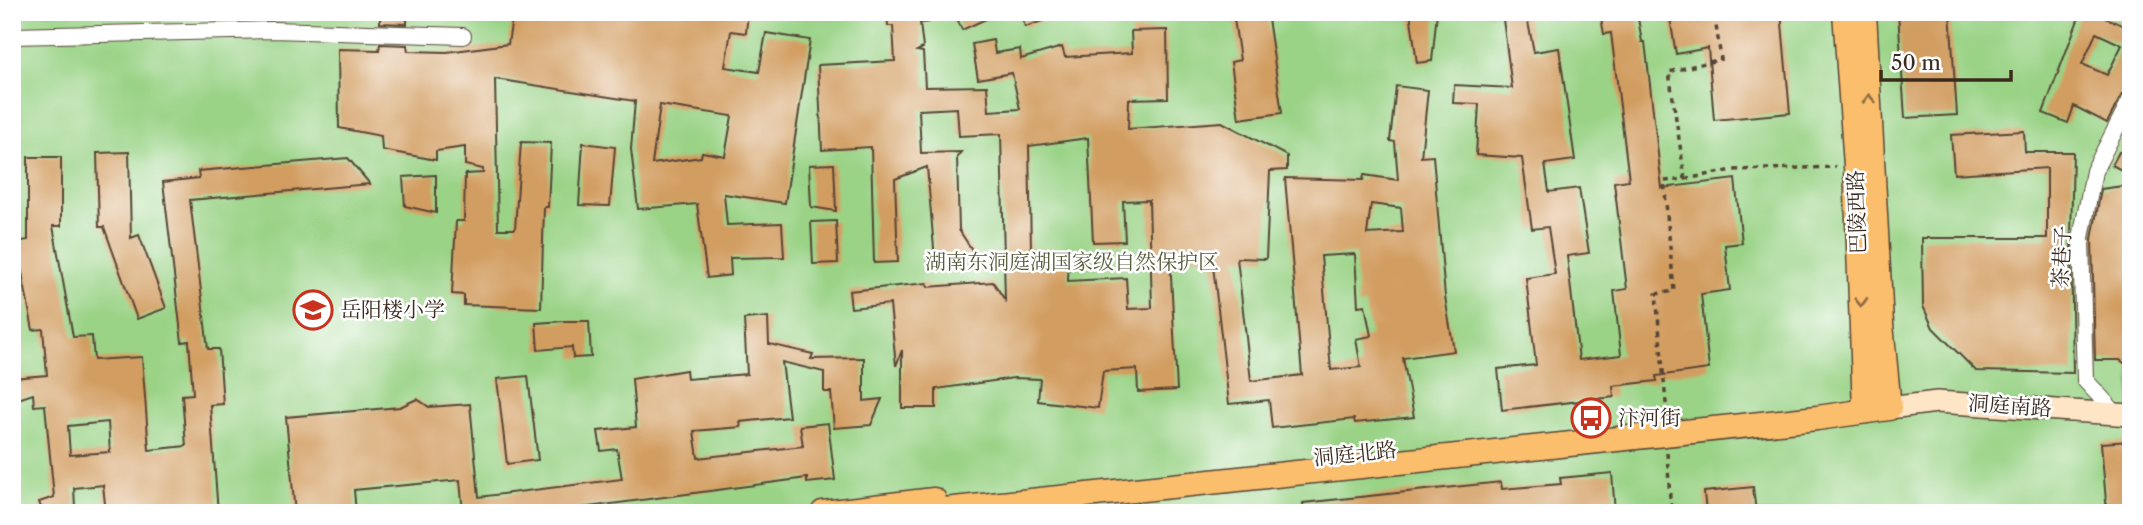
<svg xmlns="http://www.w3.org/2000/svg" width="2143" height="525" font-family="'Libre Caslon Text','Noto Serif SC',serif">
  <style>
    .green { fill: #9ad386; stroke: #6a7e52; stroke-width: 2 }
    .building { fill: #d29d61; fill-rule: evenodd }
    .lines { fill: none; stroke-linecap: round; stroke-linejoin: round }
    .minor-casing { stroke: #564536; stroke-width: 18 }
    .secondary-casing { stroke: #564536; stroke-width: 24 }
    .primary-casing { stroke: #564536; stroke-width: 27 }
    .path { stroke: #564536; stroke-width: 3.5; stroke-dasharray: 5 5; stroke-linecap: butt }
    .minor { stroke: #fff; stroke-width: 16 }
    .secondary { stroke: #fde5c5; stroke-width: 21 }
    .primary { stroke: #fabe6d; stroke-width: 24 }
    .oneway { stroke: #916d42 }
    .labels { text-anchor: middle; stroke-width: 5; stroke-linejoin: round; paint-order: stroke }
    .street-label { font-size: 21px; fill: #3b2a1e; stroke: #fff }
    .park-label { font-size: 21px; fill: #585d3d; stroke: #fff }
    .poi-label { font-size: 21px; fill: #3b2a1e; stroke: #fff; text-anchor: start }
  </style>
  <rect width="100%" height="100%" fill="#fff"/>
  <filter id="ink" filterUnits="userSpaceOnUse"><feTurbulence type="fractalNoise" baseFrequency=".0143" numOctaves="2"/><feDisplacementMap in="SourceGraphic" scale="14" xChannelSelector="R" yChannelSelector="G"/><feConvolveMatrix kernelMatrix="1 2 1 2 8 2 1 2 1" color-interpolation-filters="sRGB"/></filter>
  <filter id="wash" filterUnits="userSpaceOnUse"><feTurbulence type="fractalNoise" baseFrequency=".00686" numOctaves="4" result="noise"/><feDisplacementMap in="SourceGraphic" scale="28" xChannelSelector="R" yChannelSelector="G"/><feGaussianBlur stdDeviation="1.57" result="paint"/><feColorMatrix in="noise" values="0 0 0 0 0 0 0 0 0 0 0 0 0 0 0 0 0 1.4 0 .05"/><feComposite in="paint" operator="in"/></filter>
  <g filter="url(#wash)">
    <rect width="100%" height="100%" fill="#efddbb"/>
    <rect class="green" x="12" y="12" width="2119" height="501"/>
    <g id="blocks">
      <g class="building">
        <path d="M380 12H407V24L380 23Z"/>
        <path d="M513 12H748L746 33 731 31 725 67 759 72 766 33 810 40 785 203 724 194 727 225 782 223 784 257 730 258 731 275 707 278 697 204 638 209 631 149 635 101 495 79 498 229H515L521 142 551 143 548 207H544L541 308 464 305V295L452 294 456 221H464L465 174 483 173V169L465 165V147L436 151V160L382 150 381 136 339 128 338 49 379 50 380 44 407 45 408 51 447 52 508 44ZM660 105 732 116 725 156 702 152 701 157 652 164Z"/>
        <path d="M887 12H928L929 22 920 23 923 48 917 51 923 52 925 87 987 86 989 111 1020 109 1012 73 978 79 972 44 993 40 995 53 1020 49 1021 59 1062 47 1065 57 1132 53 1131 31 1167 30 1168 98 1129 99 1128 129 1222 122 1287 156V170L1270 171 1266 259 1237 258 1251 381 1302 375 1285 178 1363 180 1364 175 1398 180 1395 142 1390 141 1396 86 1428 90 1421 157 1433 156 1445 297 1454 351 1403 358 1414 417 1355 423 1354 419 1272 428 1269 400 1229 404 1212 257H1170L1177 390 1138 392 1137 369 1103 371 1098 408 1038 401 1040 379 1014 378 936 389V408H902V350L896 366 890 304 851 308 849 291 927 283 928 287 993 282 1005 300 1001 134 959 136 957 108 919 110 921 153 961 152 957 157 959 230 976 256 935 260 927 167 895 179 898 262 874 263 871 147 822 150 818 65 895 61 893 26H888ZM1088 138 1093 242 1125 241 1123 201 1149 200 1152 308 1128 309 1126 278 1068 281 1069 250 1031 249 1029 146ZM1371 204 1401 208 1403 232 1367 234ZM1355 254 1358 306 1365 305 1371 336 1356 339 1361 367 1331 370 1321 256Z"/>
        <path d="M954 12H1001L962 30Z"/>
        <path d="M1020 12H1062V14L1025 27Z"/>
        <path d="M1233 12H1267L1282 113 1239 119 1231 62 1240 60Z"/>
        <path d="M1410 12H1437L1432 61 1417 63Z"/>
        <path d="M1502 12H1526L1534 52 1559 48 1575 160 1545 164 1549 192 1579 188 1589 253 1567 256 1579 360 1621 355 1614 291 1627 289 1614 182 1629 180 1611 33 1604 34 1600 12H1637L1642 42H1645L1662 188 1735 179 1742 243 1725 245 1730 290 1701 294 1709 369 1656 376 1657 381 1613 386 1614 397 1502 410 1498 369 1536 365 1526 278 1555 274 1548 227 1532 229 1522 158 1476 155 1479 104 1453 103 1454 85 1512 88Z"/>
        <path d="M1669 12H1781L1790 113 1714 120 1708 48 1676 54Z"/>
        <path d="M1898 12H1950L1957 115 1905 118Z"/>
        <path d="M2081 12H2093L2131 29V89L2122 94 2107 123 2074 106 2068 123 2043 113ZM2096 33 2122 45 2107 75 2082 64Z"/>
        <path d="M2024 131 2025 152H2073L2071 238 2073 373 1976 371 1933 328 1923 306 1922 238H2047V168L1954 174 1951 135Z"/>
        <path d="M583 143 615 147 610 206 579 205Z"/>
        <path d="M129 152 131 238 139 235 166 308 137 319 104 227H99L97 153Z"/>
        <path d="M2119 152H2131V175L2112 165Z"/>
        <path d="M28 157H61V226H53L73 337 92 336 94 360 142 357 149 450 186 446 182 395 193 394 189 341 182 342 163 182 199 178 198 171 348 158 370 184 190 200 208 349H219L223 404 210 405 218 513H106L103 485 74 488 75 507 60 513H43L39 502 54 497 45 405 34 406 33 394 12 401V378L47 375 43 329 33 330 19 257 12 258V243L28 240ZM108 422 110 452 70 455 68 426Z"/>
        <path d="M834 164 836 211 811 207 809 165Z"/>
        <path d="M436 175V213L405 206 403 177Z"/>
        <path d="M2131 185V368L2120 360H2095L2092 239 2101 189Z"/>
        <path d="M836 221 838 263 813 264 811 222Z"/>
        <path d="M768 317 769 344 813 354 811 359 864 358V401L882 399 871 425 834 428 831 392H824V372L782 362 789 417 740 422 741 427 694 431 698 458 803 446 800 426 828 423 835 480 807 483V478L543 513H463L460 480 354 490 356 513H295L286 417 400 407 417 399 429 407 470 404 479 497 622 479 617 449 601 451 598 431 636 427 632 379 686 370 687 379 747 374 744 319Z"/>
        <path d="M565 321H589L591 357 573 358 572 347 538 350 536 323Z"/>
        <path d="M528 376 538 460 507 464 497 379Z"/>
        <path d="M2131 441V513H2107L2101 443Z"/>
        <path d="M1612 473 1615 513H1304L1303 503 1501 482 1502 489 1561 484 1560 478Z"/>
        <path d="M1753 487 1756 513H1706L1704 492Z"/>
      </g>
    </g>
  </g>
  <g filter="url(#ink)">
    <use href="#blocks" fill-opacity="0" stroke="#564536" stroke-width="2"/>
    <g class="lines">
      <g class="minor-casing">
        <g id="minor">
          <path d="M12 36 273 30 463 36"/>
          <path d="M2116 414 2085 380 2081 238 2094 171 2131 99"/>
        </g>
      </g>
      <g class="secondary-casing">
        <path id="secondary" d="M1889 408 1937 402 2131 415"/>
      </g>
      <g class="primary-casing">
        <g id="primary">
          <path d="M1845 12 1856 166 1865 411"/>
          <path d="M823 513 934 500"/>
          <path d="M916 513 1817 418 1889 408 1881 324 1864 12"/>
        </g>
      </g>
      <g class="path">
        <path d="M1685 179 1733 170 1836 167"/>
        <path d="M1667 414 1656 294 1674 291 1664 181 1685 179 1669 72 1721 59 1714 12"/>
        <path d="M1667 453 1671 513"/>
      </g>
      <use href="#minor" class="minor"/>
      <use href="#secondary" class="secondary"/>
      <use href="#primary" class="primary"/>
    </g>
    <defs><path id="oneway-chevron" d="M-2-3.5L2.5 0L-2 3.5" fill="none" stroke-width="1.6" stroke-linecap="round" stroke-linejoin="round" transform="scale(1.75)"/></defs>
    <g class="oneway">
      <use href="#oneway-chevron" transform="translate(1869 99) rotate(-93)"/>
      <use href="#oneway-chevron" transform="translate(1861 302) rotate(88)"/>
    </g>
  </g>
  <defs>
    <g id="school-ring" transform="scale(2.0125)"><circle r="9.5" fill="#fff" stroke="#c8321e" stroke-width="1.5"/><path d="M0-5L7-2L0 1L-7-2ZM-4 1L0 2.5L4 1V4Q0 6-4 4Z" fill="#c8321e"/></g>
    <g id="bus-ring" transform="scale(2.0125)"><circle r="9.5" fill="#fff" stroke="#c8321e" stroke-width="1.5"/><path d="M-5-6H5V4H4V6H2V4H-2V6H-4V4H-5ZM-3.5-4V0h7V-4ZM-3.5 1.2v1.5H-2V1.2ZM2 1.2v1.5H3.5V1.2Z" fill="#c8321e"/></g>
  </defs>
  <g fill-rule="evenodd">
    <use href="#school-ring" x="313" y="310"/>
    <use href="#bus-ring" x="1591" y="418"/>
  </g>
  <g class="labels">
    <g class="street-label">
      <text transform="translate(1857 212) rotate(-92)" y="7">巴陵西路</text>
      <text transform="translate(2062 257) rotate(-87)" y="7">茶巷子</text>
      <text transform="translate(2010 406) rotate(4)" y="7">洞庭南路</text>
      <text transform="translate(1355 454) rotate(-6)" y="7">洞庭北路</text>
    </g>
    <g class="park-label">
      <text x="1072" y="269">湖南东洞庭湖国家级自然保护区</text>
    </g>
    <g class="poi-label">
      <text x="340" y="317">岳阳楼小学</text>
      <text x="1618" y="425">汴河街</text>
    </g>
  </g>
  <rect width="2143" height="525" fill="none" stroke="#fff" stroke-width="42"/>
  <path d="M1881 70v10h130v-10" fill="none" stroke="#3b2a1e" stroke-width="3.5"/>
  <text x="1891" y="70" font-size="21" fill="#3b2a1e" stroke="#ffffff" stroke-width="5" paint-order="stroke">50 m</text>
</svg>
